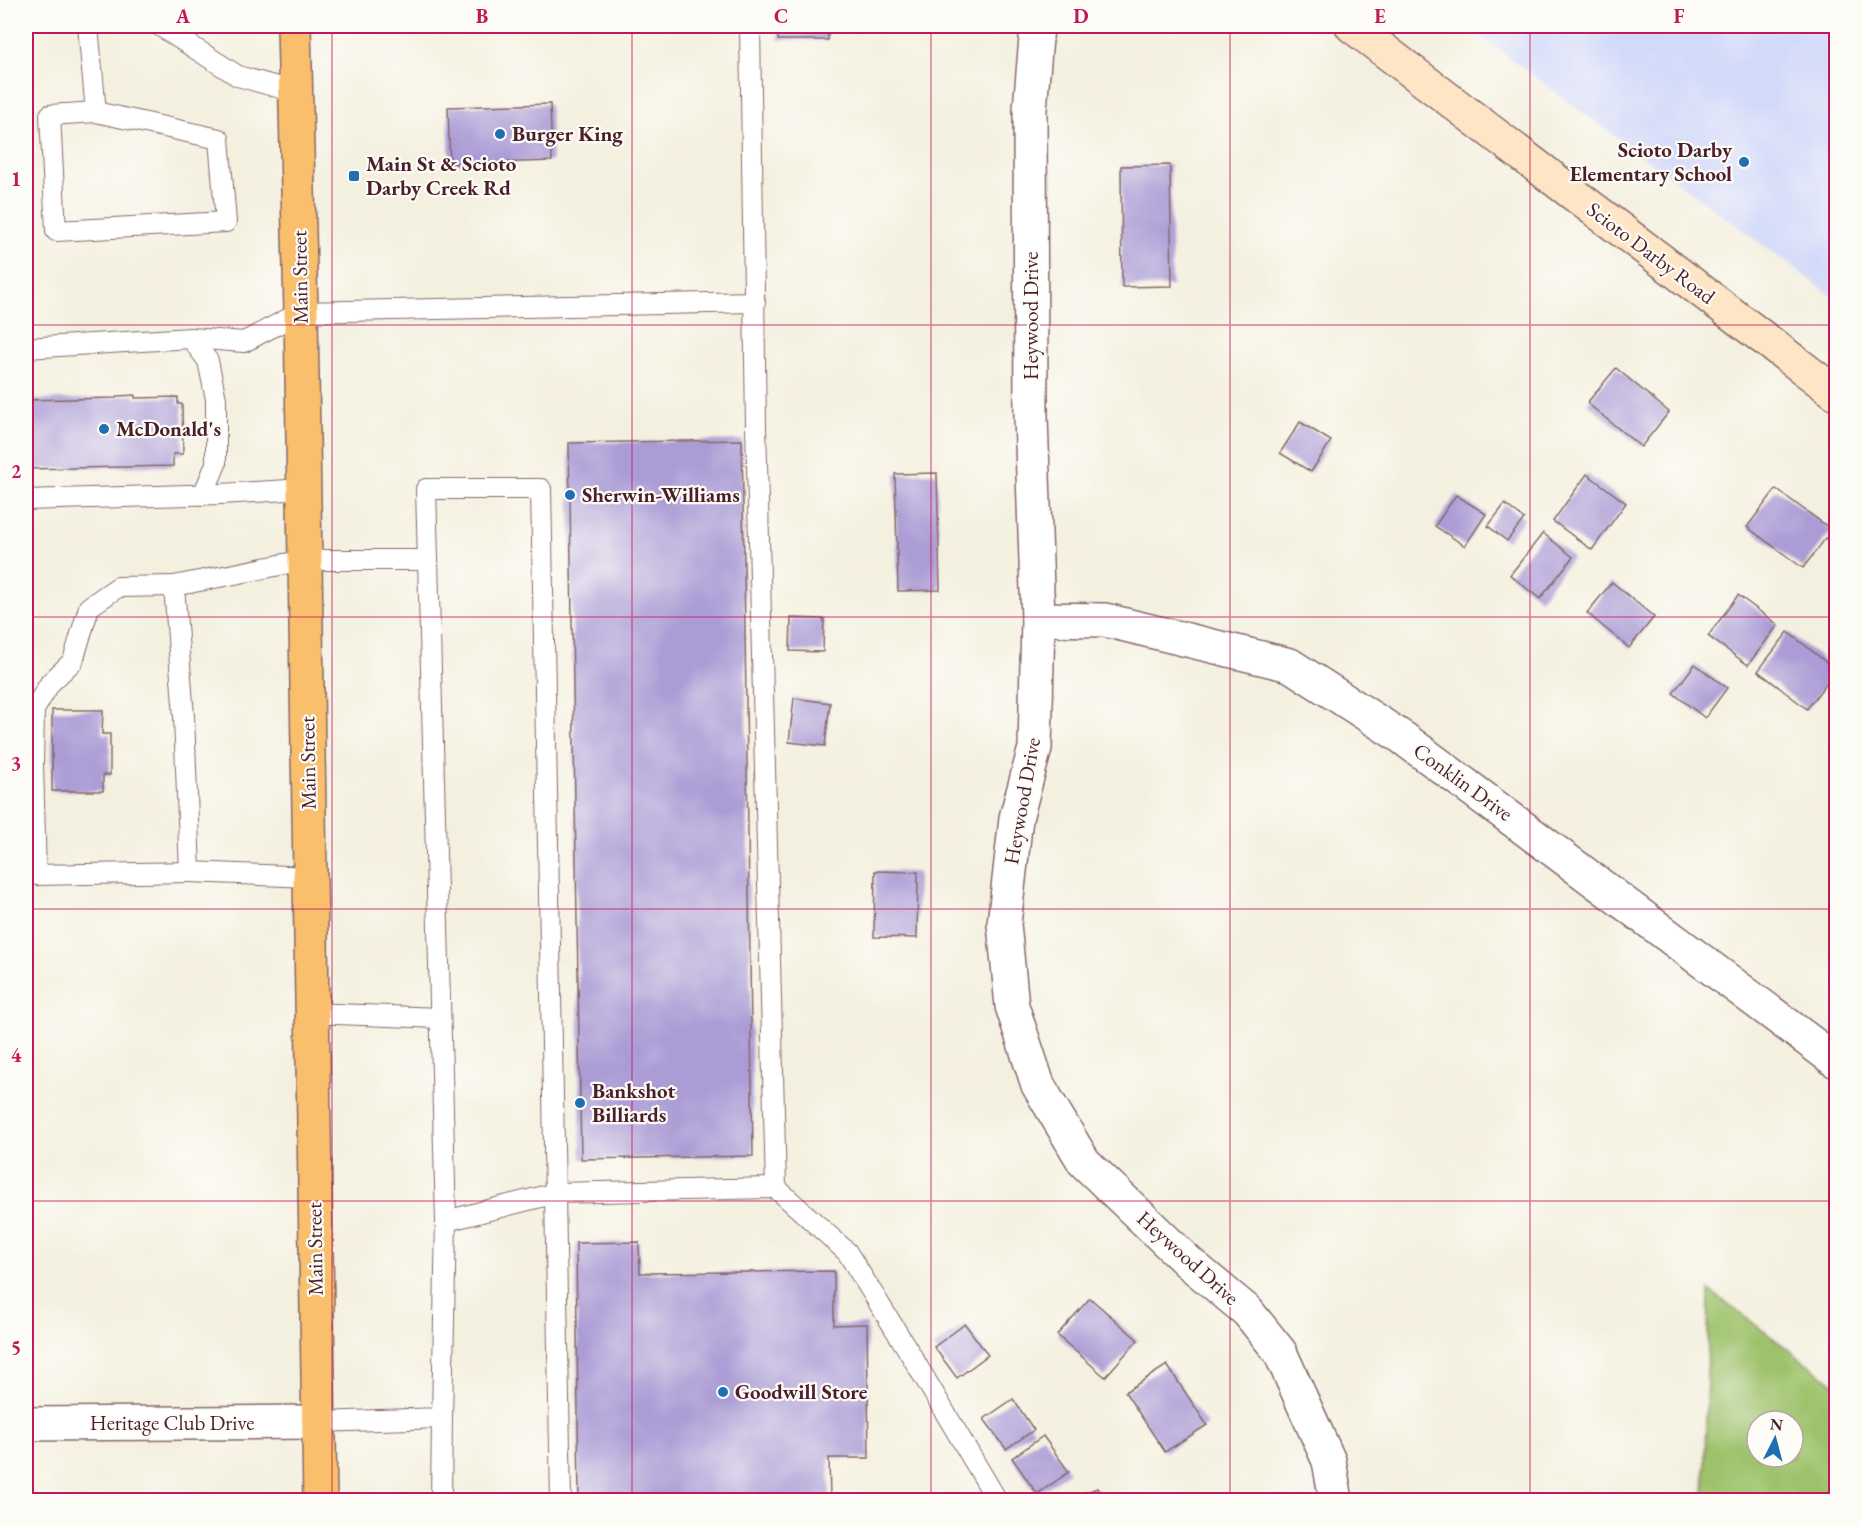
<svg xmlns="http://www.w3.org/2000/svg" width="1862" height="1526" font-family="'EB Garamond',serif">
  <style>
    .built { fill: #d2d9f9 }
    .green { fill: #9ec26c; stroke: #74704c; stroke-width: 1.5; fill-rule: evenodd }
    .building { fill: #ab9cd6 }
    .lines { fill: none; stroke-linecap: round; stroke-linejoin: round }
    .lane-casing { stroke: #86686a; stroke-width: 22 }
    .street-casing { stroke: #86686a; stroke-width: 36 }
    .secondary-casing { stroke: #86686a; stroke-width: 36 }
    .primary-casing { stroke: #86686a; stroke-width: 36 }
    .lane { stroke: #fff; stroke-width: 20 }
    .street { stroke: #fff; stroke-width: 33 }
    .secondary { stroke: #fde5c5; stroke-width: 33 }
    .primary { stroke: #f9bf6d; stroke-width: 33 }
    .grid { fill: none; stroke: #c2185b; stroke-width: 1.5; stroke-opacity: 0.55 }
    .poi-dot { fill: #1f6fb2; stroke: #fdfcf7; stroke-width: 2 }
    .labels { text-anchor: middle; stroke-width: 4.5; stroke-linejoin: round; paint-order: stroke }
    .poi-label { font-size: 21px; font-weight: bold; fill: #4a1f2b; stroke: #fdfcf7; text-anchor: start }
    .street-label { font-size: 21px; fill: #4a1f2b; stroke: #fdfcf7 }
    .neatline { fill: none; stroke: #c2185b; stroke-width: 2 }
    .grid-label { font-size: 20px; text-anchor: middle; font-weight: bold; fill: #c2185b }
  </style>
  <rect width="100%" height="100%" fill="#fdfcf7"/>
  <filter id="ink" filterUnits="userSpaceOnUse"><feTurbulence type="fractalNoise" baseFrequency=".0167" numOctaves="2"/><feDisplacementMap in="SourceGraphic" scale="12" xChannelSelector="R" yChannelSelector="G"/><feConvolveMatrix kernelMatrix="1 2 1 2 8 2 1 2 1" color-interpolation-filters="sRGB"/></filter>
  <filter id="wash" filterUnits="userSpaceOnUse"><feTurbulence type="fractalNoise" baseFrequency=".008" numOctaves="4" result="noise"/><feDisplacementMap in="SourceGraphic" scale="24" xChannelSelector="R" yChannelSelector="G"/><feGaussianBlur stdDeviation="1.35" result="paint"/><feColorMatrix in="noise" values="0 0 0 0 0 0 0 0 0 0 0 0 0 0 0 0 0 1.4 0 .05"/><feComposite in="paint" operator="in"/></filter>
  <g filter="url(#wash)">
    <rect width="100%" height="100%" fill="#f4f0df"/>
    <path class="built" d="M1466 26H1836V299Z"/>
    <path class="green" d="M1709 1290 1836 1385V1500H1704ZM1757 1421H1793V1457H1757Z"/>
    <g id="blocks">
      <g class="building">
        <rect x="778" y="26" width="50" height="14"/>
        <path d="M550 104 552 161 450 164 448 107Z"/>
        <path d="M1170 165 1172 286 1122 287 1121 166Z"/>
        <path d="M1616 368 1669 412 1641 447 1587 403Z"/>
        <path d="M135 395V398L178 397V404H182L183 454H173V466L26 469V400L116 398 117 396Z"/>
        <path d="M1300 422 1331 441 1311 472 1280 453Z"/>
        <path d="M742 440 753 1156 581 1159 569 443Z"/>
        <path d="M937 473 940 590 898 591 895 474Z"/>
        <path d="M1587 474 1626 503 1592 550 1553 521Z"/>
        <path d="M1776 489 1832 530 1803 568 1747 527Z"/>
        <path d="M1456 495 1486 514 1465 546 1435 526Z"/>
        <path d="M1505 504 1524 519 1507 541 1488 526Z"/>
        <path d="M1543 533 1573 557 1540 599 1510 575Z"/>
        <path d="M1612 582 1654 617 1629 648 1587 613Z"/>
        <path d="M1738 595 1778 625 1748 665 1708 636Z"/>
        <path d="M791 618 824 619 823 652 790 651Z"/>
        <path d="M1788 632 1836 670 1807 709 1758 671Z"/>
        <path d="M1695 664 1727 688 1705 718 1673 693Z"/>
        <path d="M794 698 830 703 825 746 789 742Z"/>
        <path d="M52 710H103L102 734H110V775H103V791H52Z"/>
        <path d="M875 871 918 872 917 938 874 937Z"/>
        <path d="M639 1242 640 1273 834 1271V1325L867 1324 869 1458H829L830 1500H579L576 1243Z"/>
        <path d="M1090 1298 1138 1340 1105 1377 1057 1335Z"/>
        <path d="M965 1324 988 1355 957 1378 934 1347Z"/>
        <path d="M1167 1365 1207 1425 1165 1452 1125 1392Z"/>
        <path d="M1013 1399 1034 1430 1006 1449 984 1419Z"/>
        <path d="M1043 1436 1069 1472 1037 1494 1012 1458Z"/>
        <path d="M1097 1488 1102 1500H1066Z"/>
      </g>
    </g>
  </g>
  <g filter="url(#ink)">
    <use href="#blocks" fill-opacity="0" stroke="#86686a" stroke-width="1.5"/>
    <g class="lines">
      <g class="lane-casing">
        <g id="lane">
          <path d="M88 26 96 112"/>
          <path d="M160 26 238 76 295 92"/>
          <path d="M750 26 756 426 776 1188 847 1252 908 1350 997 1500"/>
          <path d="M96 112 219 139 226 222 56 231 50 115Z"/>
          <path d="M191 338 208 361 216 399V464L203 495"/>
          <path d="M26 348 191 338 244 342 301 312 755 302"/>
          <path d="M26 500 221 494 304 489"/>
          <path d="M428 560 426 489H541L561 1500"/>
          <path d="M174 586 118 587 89 607 73 661 50 683 34 710 33 764 36 875 190 872"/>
          <path d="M310 877 190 872 184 717 174 586 305 560H428L446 1221 442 1418 318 1422"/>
          <path d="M311 1013 440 1018"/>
          <path d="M446 1221 556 1193 776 1188"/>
          <path d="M441 1500 442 1418"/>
        </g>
      </g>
      <g class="street-casing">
        <g id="street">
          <path d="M1037 26 1030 109 1031 417 1038 619 1035 748 1016 818 1004 924 1012 1006 1038 1085 1084 1162 1187 1261 1247 1311 1280 1352 1329 1461 1336 1500"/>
          <path d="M1038 619 1105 620 1290 665 1403 738 1836 1061"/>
          <path d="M26 1424 318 1422"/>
        </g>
      </g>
      <g class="secondary-casing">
        <path id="secondary" d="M1352 26 1836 393"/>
      </g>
      <g class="primary-casing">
        <path id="primary" d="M294 26 301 312 320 1500"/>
      </g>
      <use href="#lane" class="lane"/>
      <use href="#street" class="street"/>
      <use href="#secondary" class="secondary"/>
      <use href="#primary" class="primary"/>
    </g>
  </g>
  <path class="grid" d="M332 26V1500M632 26V1500M931 26V1500M1230 26V1500M1530 26V1500M26 325H1836M26 617H1836M26 909H1836M26 1201H1836"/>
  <g class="poi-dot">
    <circle cx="500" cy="134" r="6"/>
    <circle cx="1744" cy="162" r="6"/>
    <rect x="348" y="170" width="12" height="12" rx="3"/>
    <circle cx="104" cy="429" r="6"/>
    <circle cx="570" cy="495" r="6"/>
    <circle cx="580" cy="1103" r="6"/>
    <circle cx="723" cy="1392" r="6"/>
  </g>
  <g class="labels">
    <g class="poi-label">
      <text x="512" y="141">Burger King</text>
      <text x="1732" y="157" text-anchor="end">Scioto Darby<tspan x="1732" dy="24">Elementary School</tspan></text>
      <text x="366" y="171">Main St &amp; Scioto<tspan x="366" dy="24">Darby Creek Rd</tspan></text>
      <text x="116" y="436">McDonald's</text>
      <text x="582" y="502">Sherwin-Williams</text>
      <text x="592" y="1098">Bankshot<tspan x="592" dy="24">Billiards</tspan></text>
      <text x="735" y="1399">Goodwill Store</text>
    </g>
    <g class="street-label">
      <text transform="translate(1651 253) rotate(37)" y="7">Scioto Darby Road</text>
      <text transform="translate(300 277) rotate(-91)" y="7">Main Street</text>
      <text transform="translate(1031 316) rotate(-90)" y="7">Heywood Drive</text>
      <text transform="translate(308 763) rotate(-91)" y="7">Main Street</text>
      <text transform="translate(1463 782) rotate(36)" y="7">Conklin Drive</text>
      <text transform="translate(1022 801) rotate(-80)" y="7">Heywood Drive</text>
      <text transform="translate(315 1249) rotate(-91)" y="7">Main Street</text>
      <text transform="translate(1188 1258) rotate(42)" y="7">Heywood Drive</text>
      <text x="172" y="1430">Heritage Club Drive</text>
    </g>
  </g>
  <rect width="1862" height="1526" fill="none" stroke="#fdfcf7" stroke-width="66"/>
  <g transform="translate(1775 1439) rotate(6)"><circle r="28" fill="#fdfcf7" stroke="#b5a4a5" stroke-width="1.5"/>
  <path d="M0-4.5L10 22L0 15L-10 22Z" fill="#1f6fb2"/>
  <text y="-9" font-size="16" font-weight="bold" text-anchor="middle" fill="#4a1f2b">N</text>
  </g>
  <rect x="33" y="33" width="1796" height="1460" class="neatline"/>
  <g class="grid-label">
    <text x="183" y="23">A</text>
    <text x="482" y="23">B</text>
    <text x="781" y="23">C</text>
    <text x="1081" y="23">D</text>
    <text x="1380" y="23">E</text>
    <text x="1679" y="23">F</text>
    <text x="16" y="186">1</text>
    <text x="16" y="478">2</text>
    <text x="16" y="770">3</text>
    <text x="16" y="1062">4</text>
    <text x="16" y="1354">5</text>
  </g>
</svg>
